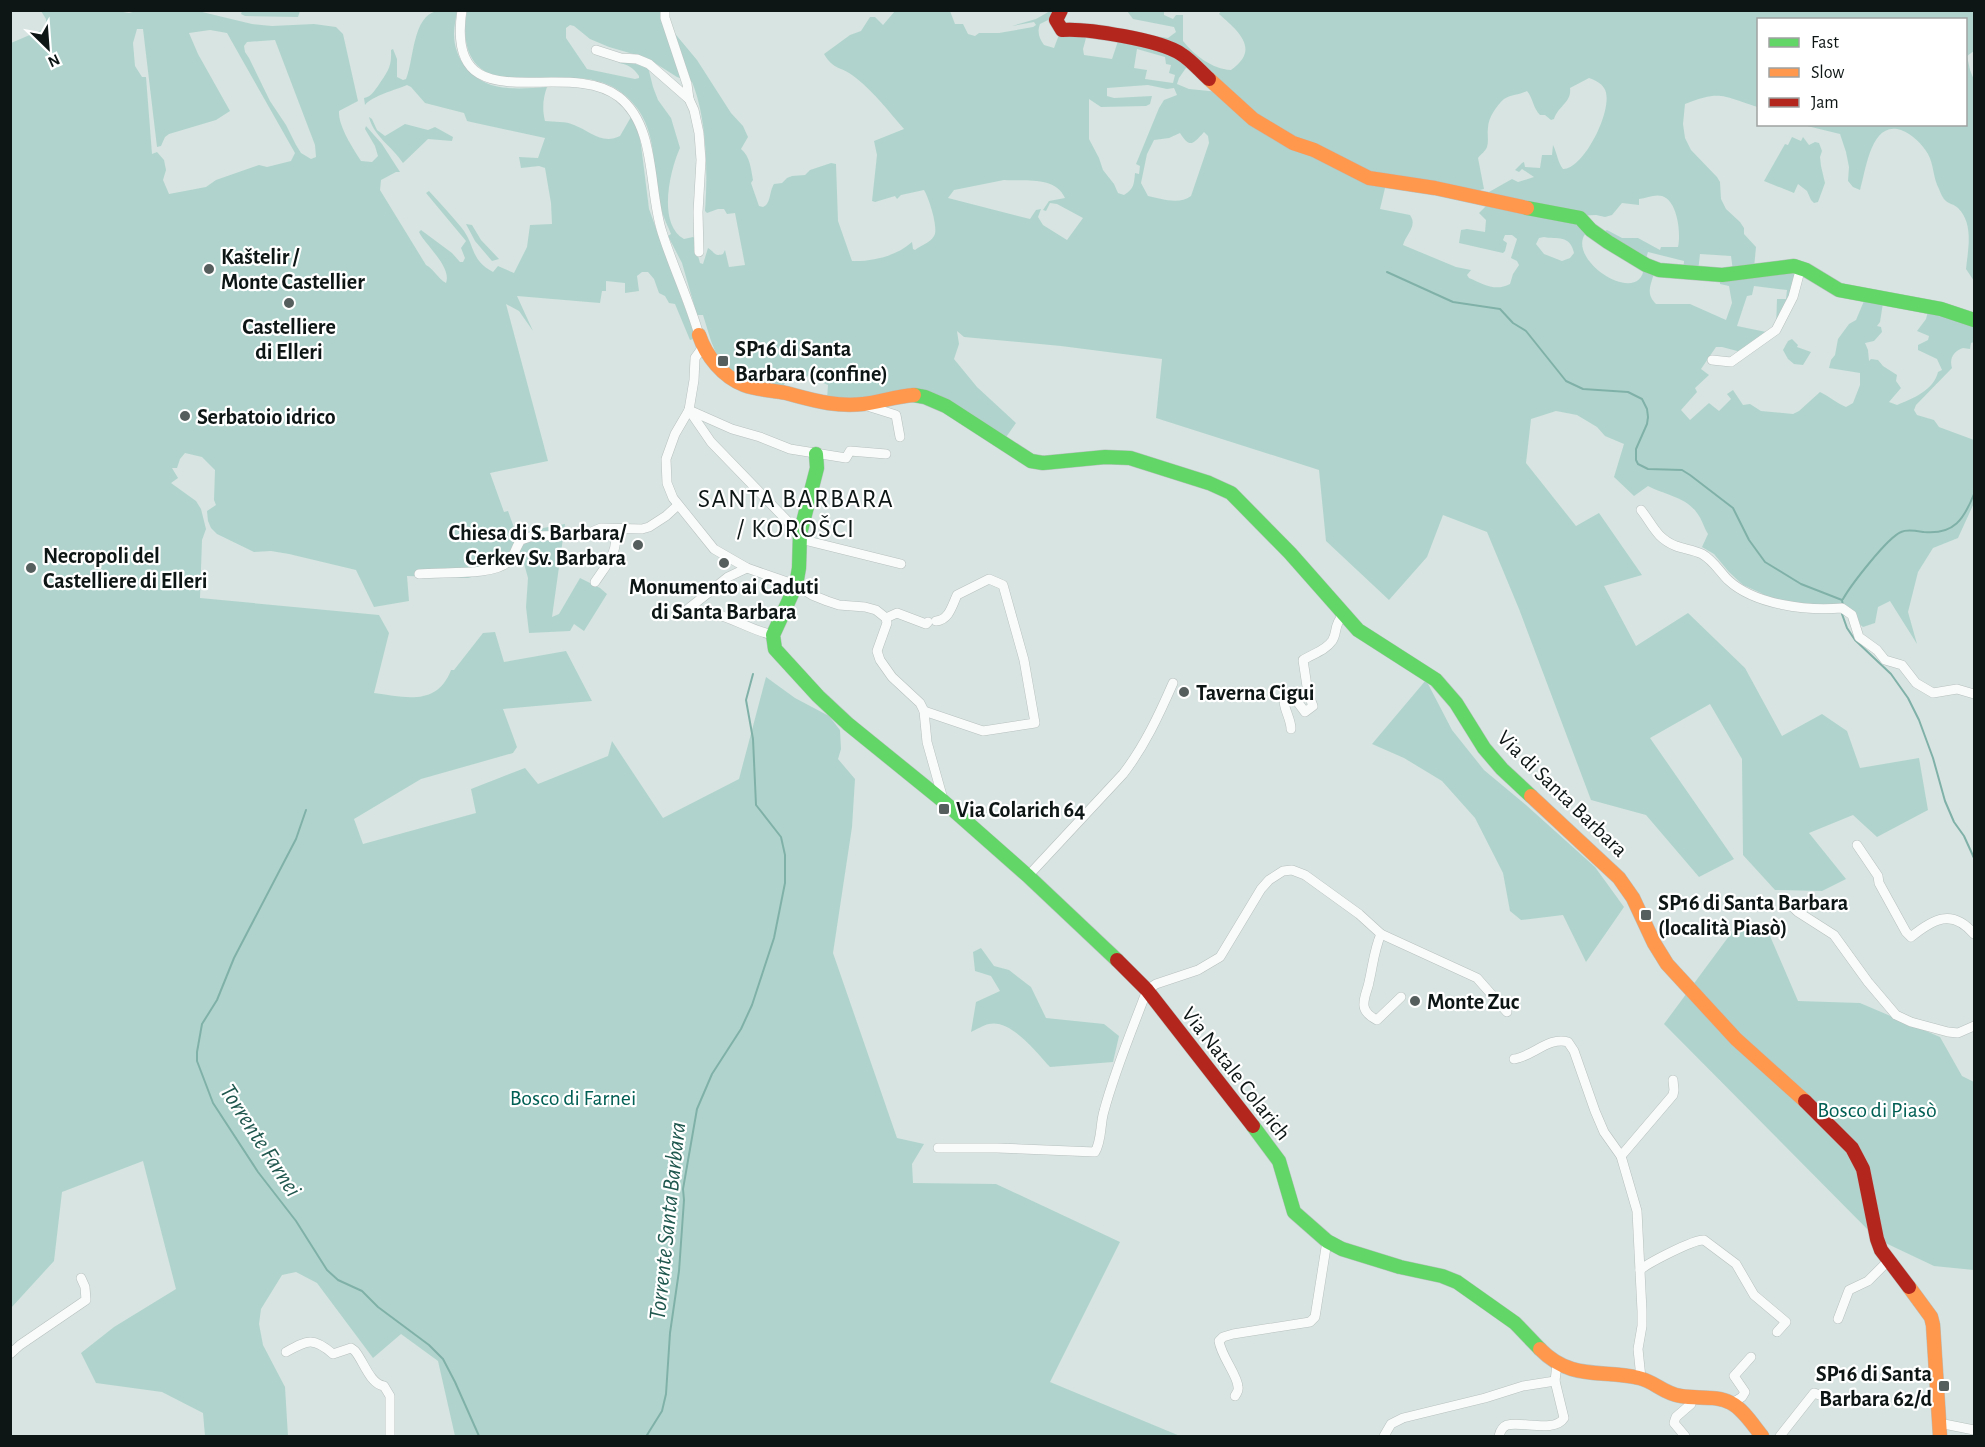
<svg xmlns="http://www.w3.org/2000/svg" width="1985" height="1447" font-family="'Alegreya Sans',sans-serif">
  <style>
    .green { fill: #b0d4cd; fill-rule: evenodd }
    .lines { fill: none; stroke-linecap: round; stroke-linejoin: round }
    .stream { stroke: #80b1a8; stroke-width: 2 }
    .street-casing { stroke: #b7c1bf; stroke-width: 10 }
    .fast-casing { stroke: #b7c1bf; stroke-width: 15 }
    .slow-casing { stroke: #b7c1bf; stroke-width: 15 }
    .jam-casing { stroke: #b7c1bf; stroke-width: 15 }
    .street { stroke: #f9fbfa; stroke-width: 9 }
    .fast { stroke: #63d668; stroke-width: 14 }
    .slow { stroke: #ff974d; stroke-width: 14 }
    .jam { stroke: #b3261e; stroke-width: 14 }
    .poi-dot { fill: #555e5c; stroke: #fff; stroke-width: 2 }
    .labels { text-anchor: middle; stroke-width: 4.5; stroke-linejoin: round; paint-order: stroke }
    .poi-label { font-size: 22px; font-weight: bold; fill: #0e1615; stroke: #fff; text-anchor: start }
    .street-label { font-size: 22px; fill: #0e1615; stroke: #fff }
    .park-label { font-size: 22px; fill: #005f54; stroke: #fff }
    .water-label { font-size: 24px; font-style: italic; fill: #20574e; stroke: #fff }
    .quarter-label { font-size: 26px; letter-spacing: 1.5px; fill: #0e1615; stroke: #fff }
  </style>
  <rect width="100%" height="100%" fill="#d8e4e1"/>
  <g class="green">
    <path d="M111 10 129 13 140 10 198 11 252 24 272 26 314 24 336 27 343 34 358 101 339 111C338 126 353 148 361 161L372 162 378 156 375 146 365 129 366 126 382 144 400 172H396L381 180 380 190 426 265C434 269 438 279 446 283 452 267 426 246 419 232L421 230 452 253 460 262H463L465 258 461 248 466 241 426 193 429 191C440 203 451 215 461 227 476 245 469 259 493 272L498 266 514 273 527 247 530 225 552 224 551 203 545 168 539 166 521 168 519 157 538 158 545 138 471 122 467 121 464 113 425 103 411 87 407 85C395 90 372 96 365 105L364 98C372 96 373 92 378 86 387 72 392 68 391 50L393 49 397 59V77L403 80 406 79C414 61 412 16 437 11 443 9 451 11 457 11 456 18 454 26 454 34 454 59 471 80 495 86 511 90 531 88 547 87 543 98 542 109 545 121 554 122 566 121 574 125 590 131 602 145 620 136L631 117 638 129 641 145 649 209 696 338 690 340 675 304 669 303 665 296 659 293 654 279 648 272H642L637 276 639 291 625 293V283L606 281V291H602L600 303 517 296 533 331 519 311 506 304 548 461 490 473 504 512 508 511 516 533 565 524 552 617 559 614 580 578 600 588 607 594 584 631 574 624 570 631 529 633 526 607 528 578 523 560 494 571 468 578 407 576 409 601 374 607 356 570 289 554 271 551 254 552 217 534 211 528 208 521 207 511 216 505 214 500 215 470 202 457 185 453 180 459 177 468H172L178 478 171 483 196 501 201 509 206 529 202 540 200 598 379 615 389 633 374 693C404 697 437 707 451 670H454L483 633 495 632 504 662 566 651 592 701 503 709 517 747 513 753 421 779 354 819 363 844 476 813 471 789 525 768 538 784 608 756 612 741 663 818 739 779 766 677 795 698 829 716 840 730 841 749 838 759 855 779 852 827 833 953 897 1138 924 1144 912 1164 913 1183 996 1184 1120 1242 1050 1382 1180 1436H455L438 1361 401 1334 373 1358 317 1283 296 1272 282 1275 261 1309 259 1324 263 1345 285 1387 288 1436H205L203 1413 162 1392 96 1383 81 1353 114 1327 176 1289 143 1161 62 1192 54 1261 11 1308V43L46 28V19L41 11ZM137 29H143L157 147 161 146 165 137 169 134 216 120 230 111 198 54 189 33 210 30 227 33 295 153 291 161 267 167 259 165 216 180 206 187 169 194 163 180 166 170 164 160 157 152 152 154 146 77H142L135 66 133 43ZM275 40 315 145 316 157 311 159 301 153 296 145 286 125 270 101 249 58 245 52 244 46 247 42Z"/>
    <path d="M242 11V10L300 11 298 17 245 16 241 14Z"/>
    <path d="M467 11H666L672 30 697 60 731 113 743 126 748 137 741 149C750 156 751 169 753 180L751 183 759 206 763 207C771 204 769 192 774 184L782 183 787 178 792 176 805 175 810 170 831 163 836 164 838 221 852 261C871 262 897 256 912 242L913 249 915 250C921 245 930 243 934 236 939 229 929 198 924 190L901 195 897 199 895 196 875 202 872 201 877 155 874 141 904 129C889 112 875 93 856 78 842 66 834 71 824 54L850 35 861 31 870 17H875L883 25 895 11H950L955 24H963L968 34 975 36 979 33H999L1033 27 1036 25 1034 22 1012 26 1036 19 1050 11H1057L1050 19 1040 24C1037 32 1039 38 1044 45L1054 48 1060 32 1070 36 1078 32 1166 51 1188 65 1179 78 1177 84 1189 89 1219 92 1333 164 1385 188 1380 209 1410 215C1418 226 1406 234 1403 245L1456 267 1471 270 1467 275 1469 278C1483 284 1495 292 1510 284L1513 274 1519 265 1517 261 1511 258 1517 239 1512 235H1505L1503 240 1507 243 1505 251 1503 253 1459 243 1461 230 1467 229 1485 232 1486 220 1479 213 1486 206 1575 223 1588 230C1586 233 1584 235 1583 238 1574 266 1641 306 1644 267L1654 274C1650 286 1646 294 1656 304H1690L1726 320 1732 303 1729 286 1720 284V280L1797 271 1793 290 1776 328 1777 299H1786L1787 290 1754 286 1752 295 1747 296 1737 326 1771 333 1741 352 1722 347H1716L1701 369 1709 375 1695 388 1697 392 1681 410 1690 420 1709 403 1719 411 1731 399 1727 394 1733 390 1743 405 1750 404 1761 411 1793 414 1799 411 1820 392C1829 396 1836 403 1846 407L1853 403 1860 385V373L1829 368 1831 360 1835 355 1838 339 1849 324 1856 320 1864 301 1883 303 1880 322 1877 326 1881 327 1882 332 1874 341 1865 343 1868 350 1869 361 1871 359 1878 360 1883 366 1897 375 1896 381 1901 388 1889 402 1897 405C1912 399 1934 390 1938 372L1942 370 1937 359 1918 350V345L1928 340 1929 336 1917 331 1926 319 1928 311 1974 322V342L1971 343 1970 349 1963 348C1954 351 1949 358 1952 368L1916 405 1914 410 1917 415 1934 420 1939 427 1974 440V503L1958 538 1933 548 1918 572 1908 612 1917 644 1890 601 1878 607 1875 623 1863 627 1845 612 1788 609 1761 593 1743 585 1729 572 1714 554 1702 547 1708 534C1704 528 1702 519 1697 513 1686 497 1665 495 1648 486L1634 496 1614 477 1624 444 1605 436 1597 427 1577 415 1556 411 1531 419 1526 463 1576 526 1599 513 1642 575 1604 586 1636 646 1688 613 1745 668 1782 736 1822 714 1847 731 1860 768 1919 758 1928 810 1877 837 1853 815 1809 833 1846 879 1822 891 1775 890 1743 855 1742 759 1710 704 1650 738 1734 859 1699 877 1646 815 1591 800 1519 609 1487 532 1443 515 1427 557 1389 600 1326 541 1319 470 1156 418 1162 359 1061 346 964 337 957 331 959 344 954 359 977 387 1016 423 1004 440 946 402 883 397 827 399 828 385 793 370 782 388 743 381 720 363 711 341 703 315H697L682 263 668 236 671 234C668 226 663 217 661 208 650 169 661 128 627 97 601 72 563 78 530 79 523 79 514 80 507 79 469 73 461 45 467 11ZM570 25 574 26 590 39 609 47 647 58 677 77 692 82C707 118 708 173 705 211L707 213 718 209H724L727 214 735 213 745 265 729 267 725 250 723 254C714 257 715 252 708 248L703 264 700 263 697 252 698 240 693 237 684 239C657 224 670 170 680 148L671 118 658 100 653 87 648 67 619 60V63C628 65 633 67 639 76V78L635 79 587 69 566 38V28ZM1086 38 1118 41 1112 59 1084 55 1083 49ZM1137 49 1165 57 1166 64 1171 65 1169 73 1175 75 1173 83 1145 79 1147 70 1134 68ZM1148 85 1167 89 1174 88 1177 95 1164 100 1159 108 1136 164 1140 166 1139 174 1135 173C1134 184 1134 189 1124 195L1118 193 1114 184 1103 170 1099 158 1089 139V99L1101 107 1146 106 1150 104 1152 96 1114 98 1107 96V88ZM1204 132 1208 136 1209 143 1191 196C1179 205 1162 199 1148 196L1141 183 1147 154 1154 140 1169 138 1180 133C1190 149 1193 144 1204 132ZM1004 180C1024 181 1056 176 1065 198L1049 201 1043 210 1046 211 1050 203 1057 204 1083 218 1067 240 1043 225 1038 217 1041 209 1036 210 1030 219 948 198 954 190ZM1544 237C1557 240 1570 234 1574 253L1570 258 1562 261 1544 254 1536 244 1539 238Z"/>
    <path d="M1127 11H1164V15L1173 19 1176 15H1183V41C1194 55 1212 69 1231 70 1261 49 1238 31 1219 14L1221 11H1974V51L1967 56 1970 70 1974 80V281L1966 269C1968 249 1974 224 1958 208 1954 204 1949 204 1946 201 1943 199 1940 192 1939 189 1933 178 1934 165 1928 154 1922 144 1912 134 1901 130 1871 120 1866 170 1860 190L1853 187 1848 181 1849 167 1846 152 1840 134 1803 125 1966 124V20H1758V107C1724 97 1722 89 1685 104L1683 124 1685 138 1691 150 1717 177 1720 182 1721 199 1726 209 1740 222 1744 228V234L1756 247 1754 268 1733 271 1731 256 1700 254 1698 271 1683 272 1684 261 1648 252 1645 262 1602 233 1607 230 1622 238H1638L1660 250 1661 247H1678C1681 234 1678 201 1662 196 1654 194 1647 198 1639 199V205L1622 203 1612 215 1605 217 1596 215 1575 216 1477 196 1489 192 1512 179 1518 182 1534 177 1522 169 1519 172 1515 170 1522 163 1524 162 1525 167 1540 168 1542 155H1552L1553 145C1557 153 1558 163 1563 169 1584 170 1616 105 1604 88 1601 83 1595 80 1589 78L1570 88C1572 102 1558 106 1554 119L1551 120 1545 115H1540C1533 108 1533 98 1527 91 1519 95 1512 94 1504 99 1497 105 1488 118 1488 128 1487 135 1489 141 1487 147 1485 152 1481 154 1478 158L1484 189 1463 194 1389 182 1274 129 1210 74 1122 31 1168 38 1176 32 1174 27 1133 19Z"/>
    <path d="M369 117 372 119 377 130 385 136 405 124 428 130 435 127 453 137 452 141 428 139 403 163C392 146 374 137 369 117Z"/>
    <path d="M1792 137 1801 141 1803 137 1809 145 1815 142 1819 143 1822 151 1820 157 1821 166 1825 183 1818 202 1814 203 1811 200 1807 191 1798 184 1794 193 1764 181 1785 144 1788 145Z"/>
    <path d="M466 224 472 225 481 240 499 259 492 261 475 241Z"/>
    <path d="M1792 339 1798 345 1797 347 1811 352 1803 365 1794 364 1788 359 1783 350 1788 341Z"/>
    <path d="M1426 680 1452 730 1484 770 1526 805 1595 867 1624 907 1586 962 1563 915 1521 920 1510 911 1503 873 1475 818 1442 781 1404 758 1372 744Z"/>
    <path d="M1767 929 1798 1001 1860 1003 1940 1037 1962 1076 1974 1082V1270L1934 1266 1877 1239 1664 1024 1732 932Z"/>
    <path d="M981 948 994 966 1009 970 1031 987 1046 1018 1104 1024 1119 1036 1113 1062 1050 1067C1036 1052 1011 1019 989 1024 983 1025 976 1030 971 1032L976 1002 1000 991 991 976 975 971 973 952Z"/>
  </g>
  <g class="lines">
    <g class="stream">
      <path d="M1387 272 1453 302 1500 309 1513 323 1526 331 1566 381 1583 389 1628 392 1642 399 1647 409 1648 417 1647 424 1636 449V460L1638 464 1648 469 1682 470 1690 475 1733 508 1749 540 1765 562 1801 584 1842 600 1843 606"/>
      <path d="M1843 599C1851 585 1887 538 1901 532 1907 529 1917 531 1924 532 1954 535 1964 519 1974 494"/>
      <path d="M1842 614 1847 628 1855 640 1891 674 1908 698 1919 720 1933 758 1945 801 1954 822 1964 836 1974 858"/>
      <path d="M306 810 296 839 234 958 217 1000 202 1024 197 1052V1061L213 1103 258 1172 296 1221 327 1270 338 1280 362 1291 378 1307 429 1345 443 1359 455 1382 479 1436"/>
      <path d="M649 1436 647 1435 662 1411 666 1394 670 1333 679 1271 684 1200 683 1189 697 1109 712 1074 741 1029 752 1005 774 938 785 883V855L781 837 756 805 753 739 746 700 753 674"/>
    </g>
    <g class="street-casing">
      <g id="street">
        <path d="M462 10C444 128 565 55 619 97 657 127 648 189 662 232 673 267 689 300 699 335"/>
        <path d="M665 10V18L687 84 689 99"/>
        <path d="M596 50 621 58 637 59 649 64 689 99 694 110 699 133 701 160 698 212 699 252"/>
        <path d="M703 347 695 358 694 380 689 410 675 434 666 459 667 483 673 498 714 549 747 568 796 585 812 595 827 601 839 605 865 607 876 610 886 618 887 623 877 651 880 660 892 677 920 703 924 711 927 742 943 799"/>
        <path d="M1712 360 1731 362 1776 330 1793 297 1801 267"/>
        <path d="M864 405 896 415 900 437"/>
        <path d="M689 410 732 429 760 437 790 449 846 458 850 451 886 454"/>
        <path d="M689 410 711 442 800 534"/>
        <path d="M1641 510C1653 525 1656 538 1676 546 1684 549 1694 550 1702 554 1713 560 1720 572 1728 580 1755 605 1807 611 1842 608L1852 615 1859 637 1877 650 1885 660 1902 665 1916 683 1933 693 1957 689 1974 694"/>
        <path d="M800 539 901 564"/>
        <path d="M419 574C440 571 494 577 509 561 515 555 516 546 521 540L533 536 584 535 601 528 642 529 649 527 666 516 678 505"/>
        <path d="M595 582C607 564 619 552 615 530"/>
        <path d="M683 613 728 577 747 568"/>
        <path d="M681 615C713 602 743 629 773 635"/>
        <path d="M886 618 897 613 926 624 928 622"/>
        <path d="M924 711 983 731 1035 723 1024 660 1003 585 989 579 957 595C952 606 949 620 936 621"/>
        <path d="M1291 729C1291 716 1279 704 1287 693H1291L1305 712 1313 706 1308 693 1303 660C1312 654 1325 651 1332 641 1338 632 1333 626 1343 615"/>
        <path d="M1857 845 1878 876 1879 883 1906 932 1911 937C1933 919 1952 908 1974 934"/>
        <path d="M1028 876 1123 774C1144 747 1159 715 1173 683"/>
        <path d="M1785 900 1798 912 1834 935 1868 982 1896 1015 1911 1022 1948 1032 1958 1033 1974 1026"/>
        <path d="M1381 934C1374 950 1373 965 1369 982 1368 989 1363 998 1364 1006 1365 1013 1371 1017 1377 1020L1401 997"/>
        <path d="M1514 1059C1532 1057 1549 1036 1568 1042L1574 1051 1595 1111 1604 1132 1621 1156 1637 1211 1642 1311V1326L1638 1349 1641 1378"/>
        <path d="M938 1148H997L1095 1152C1102 1140 1100 1124 1104 1111 1115 1070 1132 1030 1147 990L1156 984 1198 970 1220 957 1261 889 1269 880 1283 871 1292 870 1305 875 1359 914 1381 934 1477 978 1507 1012"/>
        <path d="M1621 1156 1673 1095 1674 1090 1673 1080"/>
        <path d="M1640 1270C1648 1263 1694 1239 1704 1240L1736 1264 1754 1295 1786 1322 1777 1332"/>
        <path d="M1838 1319 1849 1290 1868 1281 1888 1261"/>
        <path d="M286 1352C308 1340 313 1337 333 1354L351 1348 355 1351C364 1362 370 1384 384 1386L390 1396V1436"/>
        <path d="M10 1354 20 1345 86 1300 85 1287 81 1278"/>
        <path d="M1235 1396C1237 1392 1239 1391 1238 1387 1238 1376 1221 1356 1219 1341L1223 1337 1233 1334 1310 1322 1315 1317 1327 1241"/>
        <path d="M1732 1403 1742 1397 1745 1392 1734 1376 1751 1357"/>
        <path d="M1939 1423 1974 1430"/>
        <path d="M1384 1436 1391 1424 1403 1418 1485 1398 1523 1386 1555 1381"/>
        <path d="M1499 1436C1500 1432 1502 1427 1507 1425 1522 1421 1555 1433 1564 1418L1555 1381 1557 1364"/>
        <path d="M1685 1436 1674 1423 1676 1417 1691 1404V1398"/>
        <path d="M1780 1436 1814 1393 1828 1398"/>
      </g>
    </g>
    <g class="fast-casing">
      <g id="fast">
        <path d="M1527 208 1580 218 1591 230 1608 242 1646 265 1659 270 1722 275 1794 266 1806 270 1839 290 1941 309 1974 320"/>
        <path d="M914 395 925 397 946 406 1031 461 1043 463 1105 457 1130 458 1209 483 1231 493 1290 553 1358 630 1436 680 1456 703 1484 748 1502 769 1531 796"/>
        <path d="M816 454 817 468 800 534 799 568 796 585 773 635 775 649 818 696 848 724 943 801 1028 876 1117 960"/>
        <path d="M1253 1126 1279 1161 1294 1212 1327 1241 1342 1249 1400 1267 1442 1276 1457 1282 1515 1323 1540 1349"/>
      </g>
    </g>
    <g class="slow-casing">
      <g id="slow">
        <path d="M1209 79 1253 119 1293 143 1314 150 1369 178 1435 188 1527 208"/>
        <path d="M699 335C706 356 723 377 744 385 757 390 772 390 786 393 813 400 834 407 863 404 880 402 897 396 914 395"/>
        <path d="M1531 796 1619 878 1633 898 1654 943 1667 964 1736 1039 1805 1101"/>
        <path d="M1909 1287 1931 1317 1933 1325 1940 1436"/>
        <path d="M1540 1349C1571 1381 1602 1369 1639 1378 1654 1381 1664 1394 1681 1396 1697 1399 1716 1395 1731 1403 1743 1409 1753 1425 1762 1436"/>
      </g>
    </g>
    <g class="jam-casing">
      <g id="jam">
        <path d="M1061 10 1056 20 1062 30C1086 28 1161 40 1181 54 1191 60 1200 71 1209 79"/>
        <path d="M1117 960 1147 990 1253 1126"/>
        <path d="M1805 1101 1852 1148 1863 1169 1877 1239 1881 1250 1909 1287"/>
      </g>
    </g>
    <use href="#street" class="street"/>
    <use href="#fast" class="fast"/>
    <use href="#slow" class="slow"/>
    <use href="#jam" class="jam"/>
  </g>
  <g class="poi-dot">
    <circle cx="209" cy="269" r="6"/>
    <circle cx="289" cy="303" r="6"/>
    <rect x="717" y="355" width="12" height="12" rx="3"/>
    <circle cx="185" cy="416" r="6"/>
    <circle cx="638" cy="545" r="6"/>
    <circle cx="724" cy="563" r="6"/>
    <circle cx="31" cy="568" r="6"/>
    <circle cx="1184" cy="692" r="6"/>
    <rect x="938" y="803" width="12" height="12" rx="3"/>
    <rect x="1640" y="909" width="12" height="12" rx="3"/>
    <circle cx="1415" cy="1001" r="6"/>
    <rect x="1938" y="1380" width="12" height="12" rx="3"/>
  </g>
  <g class="labels">
    <g class="poi-label">
      <text x="221" y="264">Kaštelir /<tspan x="221" dy="25">Monte Castellier</tspan></text>
      <text x="289" y="334" text-anchor="middle">Castelliere<tspan x="289" dy="25">di Elleri</tspan></text>
      <text x="735" y="356">SP16 di Santa<tspan x="735" dy="25">Barbara (confine)</tspan></text>
      <text x="197" y="424">Serbatoio idrico</text>
      <text x="626" y="540" text-anchor="end">Chiesa di S. Barbara/<tspan x="626" dy="25">Cerkev Sv. Barbara</tspan></text>
      <text x="43" y="563">Necropoli del<tspan x="43" dy="25">Castelliere di Elleri</tspan></text>
      <text x="724" y="594" text-anchor="middle">Monumento ai Caduti<tspan x="724" dy="25">di Santa Barbara</tspan></text>
      <text x="1196" y="700">Taverna Cigui</text>
      <text x="956" y="817">Via Colarich 64</text>
      <text x="1658" y="910">SP16 di Santa Barbara<tspan x="1658" dy="25">(località Piasò)</tspan></text>
      <text x="1427" y="1009">Monte Zuc</text>
      <text x="1932" y="1381" text-anchor="end">SP16 di Santa<tspan x="1932" dy="25">Barbara 62/d</tspan></text>
    </g>
    <g class="street-label">
      <text transform="translate(1563 793) rotate(44)" y="8">Via di Santa Barbara</text>
      <text transform="translate(1237 1073) rotate(52)" y="8">Via Natale Colarich</text>
    </g>
    <g class="park-label">
      <text x="573" y="1105">Bosco di Farnei</text>
      <text x="1877" y="1117">Bosco di Piasò</text>
    </g>
    <g class="water-label">
      <text transform="translate(261 1140) rotate(57)" y="8">Torrente Farnei</text>
      <text transform="translate(667 1221) rotate(-84)" y="8">Torrente Santa Barbara</text>
    </g>
    <g class="quarter-label">
      <text x="796" y="507">SANTA BARBARA<tspan x="796" dy="30">/ KOROŠCI</tspan></text>
    </g>
  </g>
  <rect width="1985" height="1447" fill="none" stroke="#0e1615" stroke-width="24"/>
  <rect x="1757" y="18" width="210" height="108" fill="#ffffff" stroke="#9fa2a1" stroke-width="1.5"/>
  <rect x="1769" y="38" width="30" height="9" fill="#63d668" stroke="#9fa2a1" stroke-width="1.5"/>
  <text x="1811" y="48" font-size="18" fill="#0e1615">Fast</text>
  <rect x="1769" y="68" width="30" height="9" fill="#ff974d" stroke="#9fa2a1" stroke-width="1.5"/>
  <text x="1811" y="78" font-size="18" fill="#0e1615">Slow</text>
  <rect x="1769" y="98" width="30" height="9" fill="#b3261e" stroke="#9fa2a1" stroke-width="1.5"/>
  <text x="1811" y="108" font-size="18" fill="#0e1615">Jam</text>
  <g transform="translate(48 48) rotate(155)" stroke="#ffffff" stroke-width="4.5" paint-order="stroke">
  <path d="M0-4.5L10 22L0 15L-10 22Z" fill="#0e1615"/>
  <text y="-9" font-size="16" font-weight="bold" text-anchor="middle" fill="#0e1615">N</text>
  </g>
</svg>
